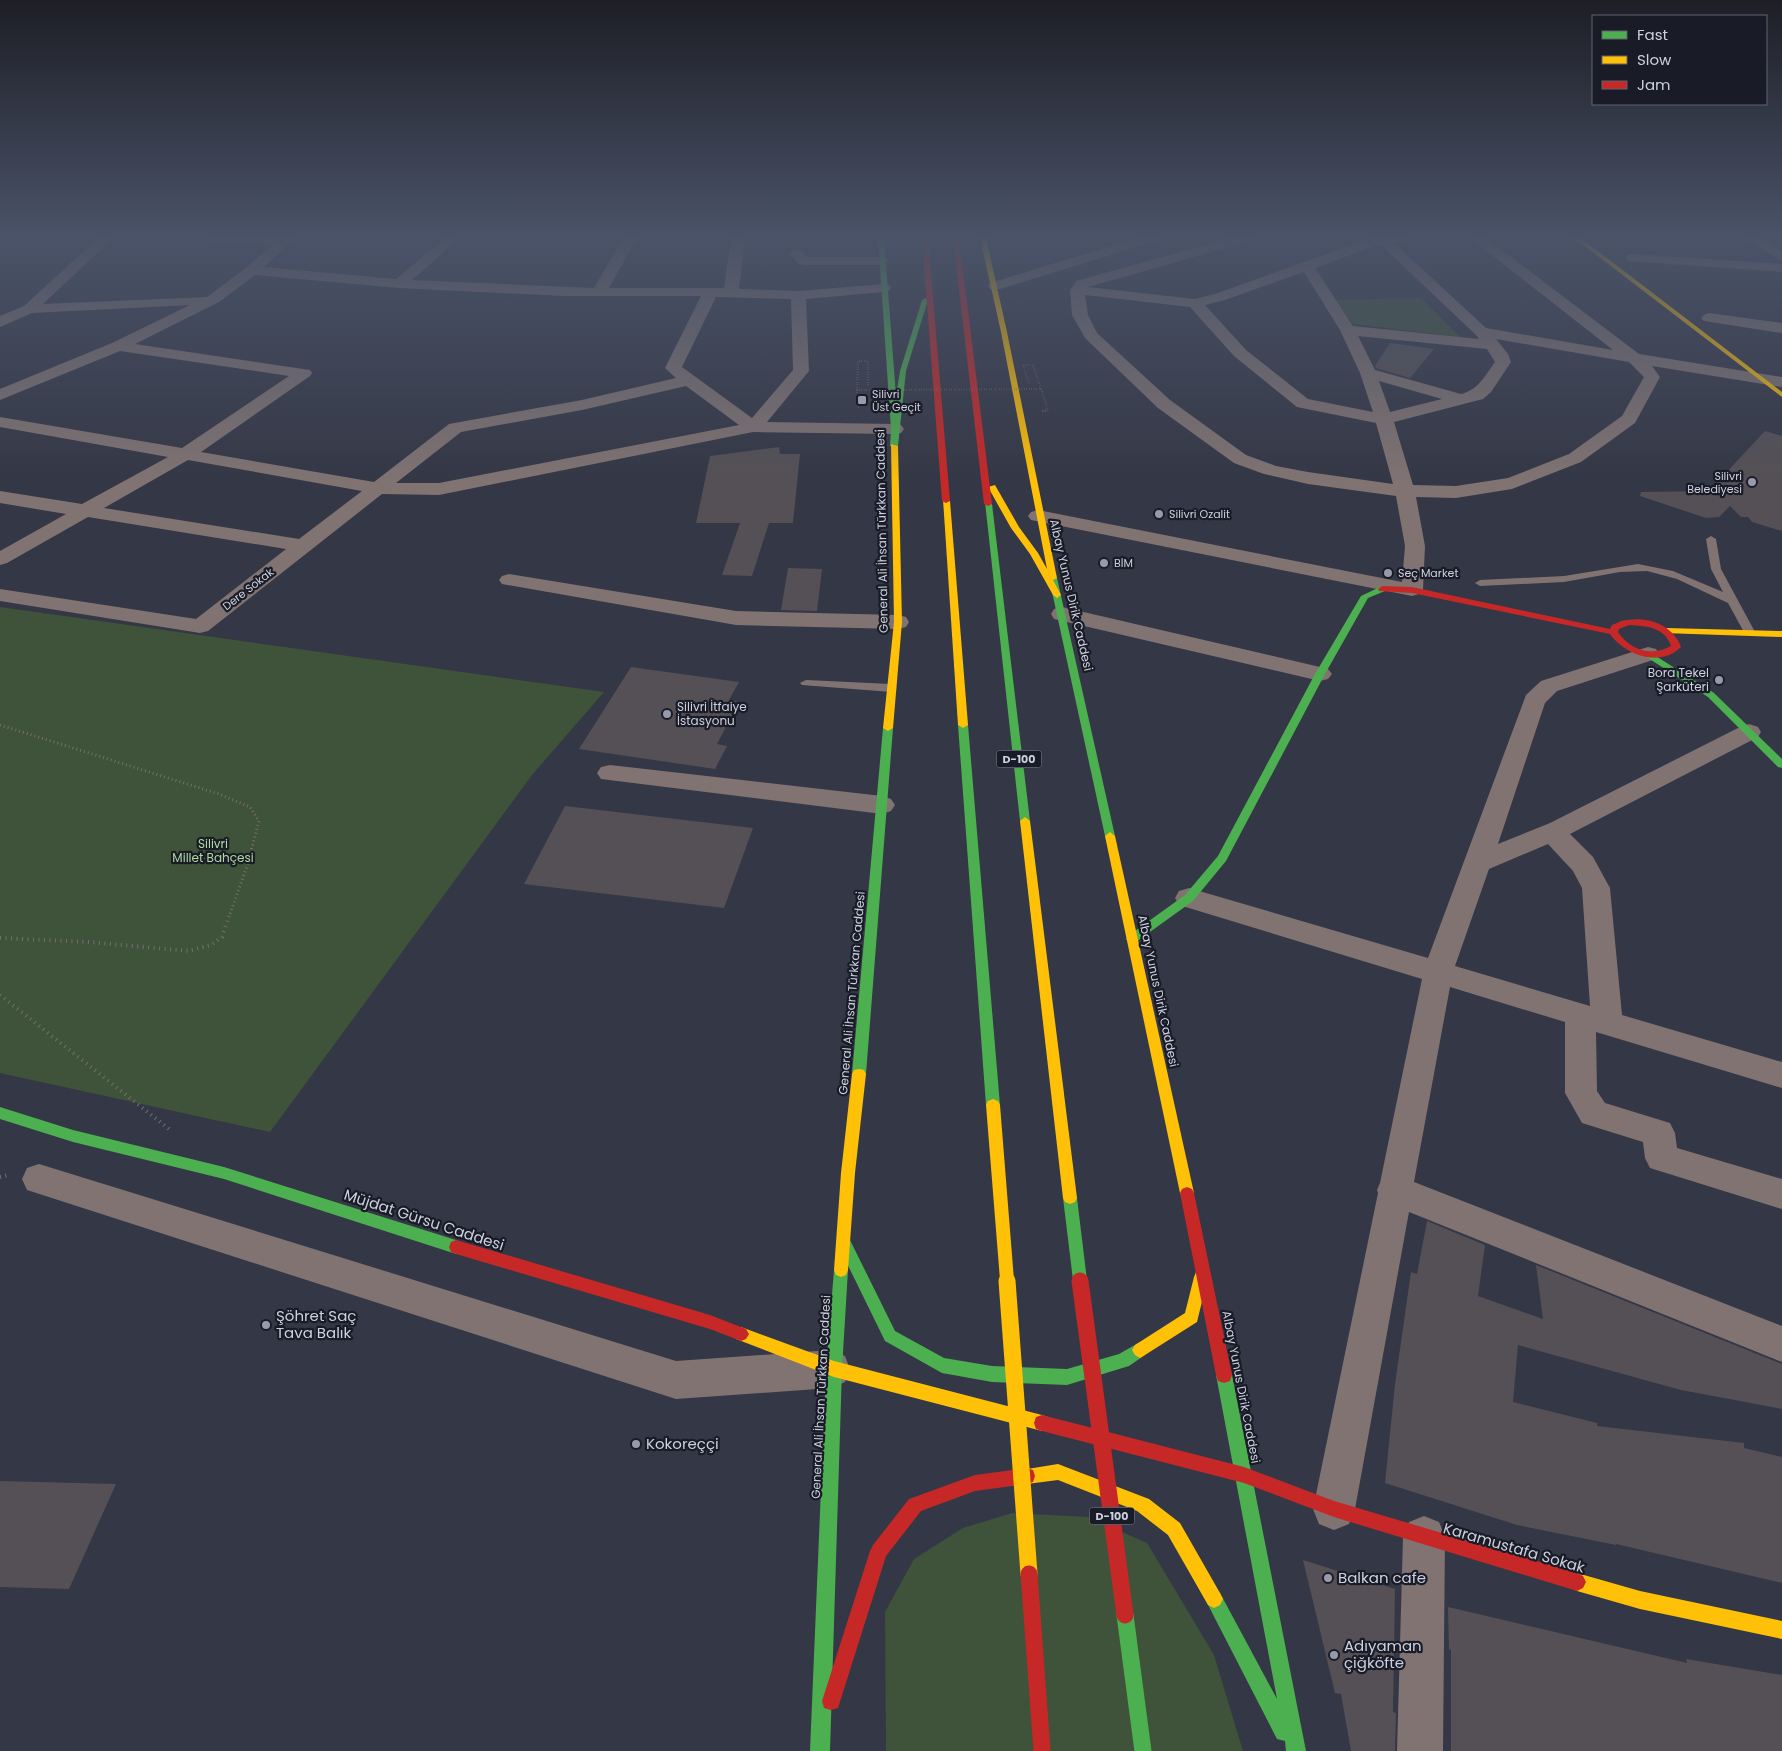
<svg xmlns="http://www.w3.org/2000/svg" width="1782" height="1751" font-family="Poppins,sans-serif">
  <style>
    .green { fill: #3e5339 }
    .building { fill: #545055 }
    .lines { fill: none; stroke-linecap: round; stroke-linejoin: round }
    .path-far3 { stroke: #756e71; stroke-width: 2; stroke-dasharray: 0.5 2; stroke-linecap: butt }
    .path-far2 { stroke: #756e71; stroke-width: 2.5; stroke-dasharray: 0.5 2.5; stroke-linecap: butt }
    .path-far1 { stroke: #756e71; stroke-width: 3; stroke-dasharray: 1 3; stroke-linecap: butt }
    .path { stroke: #756e71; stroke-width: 4; stroke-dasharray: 1 4.5; stroke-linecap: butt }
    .lane { fill: #807372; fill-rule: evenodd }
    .street { fill: #807372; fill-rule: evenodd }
    .fast { fill: #4caf50; fill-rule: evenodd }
    .slow { fill: #ffc107; fill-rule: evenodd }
    .jam { fill: #c62828; fill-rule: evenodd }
    .path-bridge { stroke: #756e71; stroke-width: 2; stroke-dasharray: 0.5 2; stroke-linecap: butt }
    .fast-bridge { stroke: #4caf50; stroke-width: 17 }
    .slow-bridge-far1 { stroke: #ffc107; stroke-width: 13 }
    .slow-bridge { stroke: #ffc107; stroke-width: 17 }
    .jam-bridge-far1 { stroke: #c62828; stroke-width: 13 }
    .jam-bridge { stroke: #c62828; stroke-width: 17 }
    .poi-dot { fill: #979aaa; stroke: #191b26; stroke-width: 2 }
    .labels { text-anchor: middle; stroke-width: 4.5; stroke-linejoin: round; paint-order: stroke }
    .far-poi-label { font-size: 11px; fill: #cdd0e0; stroke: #191b26; text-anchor: start }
    .far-street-label { font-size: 11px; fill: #cdd0e0; stroke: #191b26 }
    .shield { fill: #191b26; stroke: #979aa8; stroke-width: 1 }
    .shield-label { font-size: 11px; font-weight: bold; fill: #cdd0e0 }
    .street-label { font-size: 12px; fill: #cdd0e0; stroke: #191b26 }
    .poi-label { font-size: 12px; fill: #cdd0e0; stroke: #191b26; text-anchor: end }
    .park-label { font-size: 12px; fill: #afdaa0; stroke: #191b26 }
    .near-street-label { font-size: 15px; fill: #cdd0e0; stroke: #191b26 }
    .near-poi-label { font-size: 15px; fill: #cdd0e0; stroke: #191b26; text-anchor: start }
  </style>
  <rect width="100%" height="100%" fill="#343745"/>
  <g class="green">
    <path d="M1421 298 1460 337 1353 324 1336 300Z"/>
    <path d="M0 607 604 692 532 775 270 1132 0 1073Z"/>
    <path d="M1012 1513 1088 1517 1147 1543 1214 1655 1243 1751H886L885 1612 914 1559 963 1528Z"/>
  </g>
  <g class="building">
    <path d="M1390 343 1434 349 1410 378 1376 368 1375 366Z"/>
    <path d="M1765 431 1782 436V531L1752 522 1748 517H1741L1730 506 1719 517 1706 518 1640 496 1641 492 1709 491Z"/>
    <path d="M779 447 780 454H800L793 523H769L752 576 722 575 740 523H696L710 456Z"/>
    <path d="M788 568 822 569 817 611 781 610Z"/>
    <path d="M631 667 739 682 729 700 739 702 717 744 727 746 715 769 579 749Z"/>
    <path d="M565 806 753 828 724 908 524 884Z"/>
    <path d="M1427 1221 1485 1245 1478 1296 1543 1319 1536 1265 1782 1364V1409L1681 1390 1518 1345 1513 1402 1597 1423V1426L1744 1443V1448L1782 1457V1583L1616 1544V1545L1517 1525 1385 1483 1395 1384 1411 1272 1417 1274Z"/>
    <path d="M0 1481 116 1484 69 1589 0 1587Z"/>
    <path d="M1303 1560 1395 1589 1393 1712 1396 1713 1395 1751H1351L1341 1694 1335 1693Z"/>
    <path d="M1448 1607 1687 1663 1686 1659 1782 1675V1751H1451V1650L1449 1649Z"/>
  </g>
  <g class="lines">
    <g class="path-far3">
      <path d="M1041 389 1048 411H1042"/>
      <path d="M857 390 858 407 860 408"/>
    </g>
    <path class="path-far2" d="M1042 411 1048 410"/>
    <path class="path-far1" d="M0 725 219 794 250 807 259 821 247 866 229 917"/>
    <g class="path">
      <path d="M0 938 89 942 189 951 211 945 222 937 229 916"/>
      <path d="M0 995 169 1129"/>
      <path d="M0 1177 9 1175"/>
    </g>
    <g class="lane">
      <path d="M1711 536 1716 539 1721 569 1755 632 1753 634H1745L1728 603 1677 579 1647 571 1620 572 1564 582 1480 586 1475 583 1480 580 1564 576 1638 564 1673 571 1723 592 1711 569 1706 539Z"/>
      <path d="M806 680 891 684 897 688 891 692 802 685 800 683Z"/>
    </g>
    <g class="street">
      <path d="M98 238H113L43 304 207 297 247 267 272 245 213 242 206 238H295L264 267 396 279 445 238H460L412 280 594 288 623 238H637L609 288H724L731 238H745L739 289 798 291 884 284 889 285 891 288 889 291 884 292 806 299 809 371 767 422 895 424 901 425 904 429 901 433 895 434 753 432 439 495 382 494 208 631 200 633 0 601V589L196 619 286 549 88 517 7 563 0 565V551L66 514 0 503V491L82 504 168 457 0 427V417L182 448 289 376 120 351 0 400V389L112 343 190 305 32 313 0 327V316L24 306ZM255 275 399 288 564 296H701L665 368 676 378 582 400 449 424 374 482 201 452 310 376 312 373 310 370 135 344 219 302ZM716 297 791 299 793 370 752 418 682 367ZM686 386 739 425 439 483H396L461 432 582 410ZM188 460 362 491 299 539 104 508Z"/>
      <path d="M1137 238H1158L1156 241 1000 289H990L988 286 990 283Z"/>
      <path d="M1230 238H1252L1250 241 1088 287 1195 299 1215 294 1371 238H1407L1405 241 1393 242 1486 328 1613 350 1470 238H1486L1639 354 1782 377V387L1652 366 1660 377 1635 423 1581 462 1512 489 1456 498 1416 497 1425 546 1423 590 1419 594 1412 596 1031 520 1028 516 1031 512 1038 510 1402 582 1405 546 1396 496 1308 484 1264 474 1234 463 1158 408 1085 338 1072 315 1070 290 1076 281ZM1380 244 1476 335 1479 339 1353 326 1315 268ZM1304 272 1340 330 1360 373 1373 412 1308 399 1246 350 1205 305 1225 300ZM1085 295 1190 307 1234 356 1297 407 1376 423 1393 484 1308 472 1276 466 1246 455 1170 400 1097 333 1088 315ZM1358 336 1487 349 1495 362C1485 376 1478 390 1461 394L1375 370ZM1496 339 1629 362 1644 377 1622 416 1569 454 1508 478 1456 486 1413 485 1394 422 1483 399 1491 392 1511 362 1508 354ZM1379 381 1442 399 1390 412Z"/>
      <path d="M1743 238H1760L1782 251V261Z"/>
      <path d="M795 249 800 250 808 257H883L890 261 883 265H804L799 264 788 253Z"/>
      <path d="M1632 254 1782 264V272L1627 261 1625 258 1627 255Z"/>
      <path d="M1709 313 1782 323V333L1704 321 1701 318 1704 315Z"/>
      <path d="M509 574 736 611 898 615 906 617 909 622 906 627 898 629 736 625 502 584 499 580 502 576Z"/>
      <path d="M1062 607 1320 667 1328 669 1332 674 1328 679 1320 681 1054 619 1051 614 1054 609Z"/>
      <path d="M1648 647 1656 649 1659 654 1656 659 1557 691 1545 703 1498 844 1550 823 1740 727 1749 724 1758 727 1761 732 1758 737 1570 834 1593 857 1610 888 1622 1015 1782 1062V1088L1596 1032 1597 1091 1605 1103 1670 1123 1675 1133 1677 1148 1782 1179V1209L1650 1168 1645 1158 1643 1142 1582 1123 1565 1093V1022L1450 987 1414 1182 1782 1326V1362L1409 1212 1355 1509 1349 1524 1334 1530 1319 1524 1313 1509 1378 1193 1377 1190 1380 1183 1422 979 1179 905 1175 898 1179 891 1189 888 1428 958 1526 695 1541 681ZM1548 844 1573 871 1582 888 1590 1006 1455 966 1489 869Z"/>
      <path d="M610 765 882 796 891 799 895 805 891 811 882 814 601 779 597 773 601 767Z"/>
      <path d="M39 1164 676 1361 831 1350 845 1356 850 1369 845 1382 831 1388 676 1399 27 1190 22 1179 27 1168Z"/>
      <path d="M1424 1516 1439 1522 1445 1537 1443 1751H1397L1403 1537 1409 1522Z"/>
    </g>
    <g class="fast">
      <path d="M878 238H884L896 396 900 371 922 300 925 298 928 300 906 371 898 446 894 448 890 446 891 429Z"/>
      <path d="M985 502 992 504 1030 821 1025 825 1020 821Z"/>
      <path d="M1053 575 1057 578 1115 836 1110 840 1105 836 1049 578Z"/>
      <path d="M1382 586 1386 589 1385 591 1368 598 1325 674 1226 861 1193 901 1136 942H1128L1126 939 1128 936 1185 895 1218 856 1315 674 1361 596Z"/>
      <path d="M1648 651 1714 693 1782 759V768L1778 767 1708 697 1645 656 1643 654Z"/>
      <path d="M963 722 968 725 1000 1105 998 1109 993 1111 988 1109 986 1105 958 725Z"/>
      <path d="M888 725 893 728 866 1074 864 1078 859 1079 854 1078 852 1074 883 728Z"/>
      <path d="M0 1107 73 1130 224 1167 456 1240 461 1242 463 1247 461 1252 456 1254 224 1179 73 1142 0 1119Z"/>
      <path d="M1070 1192 1075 1194 1077 1198 1087 1280 1085 1285 1080 1287 1075 1285 1073 1280 1063 1198 1065 1194Z"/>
      <path d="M844 1236 849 1238 895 1331 944 1358 992 1366 1067 1369 1119 1354 1140 1342 1145 1345 1148 1350 1145 1355 1129 1366 1067 1385 992 1382 942 1373 885 1341 837 1243 839 1238Z"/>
      <path d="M841 1263 846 1265 848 1270 842 1369 830 1751H810L826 1369 834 1270 836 1265Z"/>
      <path d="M1224 1367 1230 1369 1232 1375 1306 1751H1286L1285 1741 1277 1739 1205 1599 1208 1593 1214 1590 1220 1593 1277 1699 1216 1375 1218 1369Z"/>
    </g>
    <g class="slow">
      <path d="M980 238H986L1007 332 1057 578 1053 580 1061 595 1057 598 1053 595 1030 554 1011 528 988 487 995 485 1019 527 1038 553 1047 569 1001 332Z"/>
      <path d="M1571 238H1578L1594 248 1782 392V397L1590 250Z"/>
      <path d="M891 444 898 446 902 622 893 728 888 731 883 728 894 622Z"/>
      <path d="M943 499 950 501 968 725 963 728 958 725Z"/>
      <path d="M1666 628 1782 631V637L1663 633V629Z"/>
      <path d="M1025 817 1030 821 1077 1198 1075 1202 1070 1204 1065 1202 1063 1198 1020 821Z"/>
      <path d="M1110 832 1115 836 1194 1193 1192 1197 1187 1199 1182 1197 1180 1193 1105 836Z"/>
      <path d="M859 1069 864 1070 866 1074 855 1173 848 1270 846 1275 841 1277 836 1275 834 1270 841 1173 852 1074 854 1070Z"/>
      <path d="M993 1099 998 1101 1000 1105 1014 1280 1012 1285 1007 1287 1002 1285 1000 1280 986 1105 988 1101Z"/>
      <path d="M1201 1270 1206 1272 1208 1277 1197 1322 1145 1355 1140 1358 1135 1355 1132 1350 1135 1345 1185 1313 1194 1277 1196 1272Z"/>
      <path d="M741 1327 834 1361 1042 1415 1048 1417 1050 1423 1048 1429 1042 1431 834 1377 736 1339 733 1334 736 1329Z"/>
      <path d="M1058 1464 1149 1499 1180 1523 1220 1593 1223 1599 1220 1605 1214 1608 1208 1605 1168 1535 1137 1511 1058 1480 1027 1484 1021 1482 1019 1476 1021 1470Z"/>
      <path d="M1577 1573 1640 1591 1782 1621V1639L1640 1609 1577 1591 1571 1588 1568 1582 1571 1576Z"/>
    </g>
    <g class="jam">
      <path d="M922 238H928L950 501 946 503 942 501Z"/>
      <path d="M953 238H959L992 504 988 506 984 504Z"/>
      <path d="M1382 586 1412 587 1610 629 1612 625C1617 623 1622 620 1627 620 1649 616 1674 626 1681 647 1660 668 1625 655 1610 634L1412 593 1379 591 1378 589ZM1629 625C1646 626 1665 627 1671 646 1651 657 1630 650 1618 632L1619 629Z"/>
      <path d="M1187 1187 1192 1189 1194 1193 1232 1375 1230 1381 1224 1383 1218 1381 1216 1375 1180 1193 1182 1189Z"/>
      <path d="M456 1240 710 1315 746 1329 749 1334 746 1339 741 1341 710 1329 456 1254 451 1252 449 1247 451 1242Z"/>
      <path d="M1042 1415 1244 1467 1334 1501 1577 1573 1583 1576 1586 1582 1583 1588 1577 1591 1334 1517 1244 1483 1042 1431 1036 1429 1034 1423 1036 1417Z"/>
      <path d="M1027 1468 1033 1470 1035 1476 1033 1482 1027 1484 975 1491 921 1511 886 1556 838 1708 831 1710 824 1708 822 1701 870 1551 873 1545 909 1499 975 1475Z"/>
    </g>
    <path class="path-bridge" d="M868 385V361H858L857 390 1041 389 1033 365H1023L1029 384"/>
    <path class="fast-bridge" d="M1125 1615 1143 1751"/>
    <path class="slow-bridge-far1" d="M1007 1280V1282"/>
    <path class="slow-bridge" d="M1007 1281 1029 1574"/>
    <path class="jam-bridge-far1" d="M1080 1280V1282"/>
    <g class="jam-bridge">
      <path d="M1080 1281 1125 1615"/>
      <path d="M1029 1574 1042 1751"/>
    </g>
  </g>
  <linearGradient id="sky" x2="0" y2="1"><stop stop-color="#1d1e26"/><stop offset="0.49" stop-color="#4a5368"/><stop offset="1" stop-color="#4a5368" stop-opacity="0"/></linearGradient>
  <rect width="1782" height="483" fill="url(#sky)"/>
  <g class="poi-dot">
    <rect x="857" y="395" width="10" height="10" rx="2.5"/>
    <circle cx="1752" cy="482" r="5"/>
    <circle cx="1159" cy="514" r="5"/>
    <circle cx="1104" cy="563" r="5"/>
    <circle cx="1388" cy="573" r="5"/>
    <circle cx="1719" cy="680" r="5"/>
    <circle cx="667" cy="714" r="5"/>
    <circle cx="266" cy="1325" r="5"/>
    <circle cx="636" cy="1444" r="5"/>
    <circle cx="1328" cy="1578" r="5"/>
    <circle cx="1334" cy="1655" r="5"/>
  </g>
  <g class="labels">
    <g class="far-poi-label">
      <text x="872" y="398">Silivri<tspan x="872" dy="13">Üst Geçit</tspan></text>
      <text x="1742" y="480" text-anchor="end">Silivri<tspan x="1742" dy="13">Belediyesi</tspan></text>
      <text x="1169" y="518">Silivri Ozalit</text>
      <text x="1114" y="567">BİM</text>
      <text x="1398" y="577">Seç Market</text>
    </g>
    <g class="far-street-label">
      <text transform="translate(248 589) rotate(-38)" y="4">Dere Sokak</text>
    </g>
    <g class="shield">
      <rect x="996.5" y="750.5" width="45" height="17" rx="4"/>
      <rect x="1089.5" y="1507.5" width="45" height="17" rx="4"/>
    </g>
    <g class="shield-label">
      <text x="1019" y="763">D-100</text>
      <text x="1112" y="1520">D-100</text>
    </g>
    <g class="street-label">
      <text transform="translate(882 531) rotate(-91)" y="4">General Ali İhsan Türkkan Caddesi</text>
      <text transform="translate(1071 595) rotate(77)" y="4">Albay Yunus Dirik Caddesi</text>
      <text transform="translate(1158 991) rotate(78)" y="4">Albay Yunus Dirik Caddesi</text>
      <text transform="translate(852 993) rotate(-85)" y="4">General Ali İhsan Türkkan Caddesi</text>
      <text transform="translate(1241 1387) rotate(79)" y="4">Albay Yunus Dirik Caddesi</text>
      <text transform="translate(821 1397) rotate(-87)" y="4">General Ali İhsan Türkkan Caddesi</text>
    </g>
    <g class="poi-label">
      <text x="1709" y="677">Bora Tekel<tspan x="1709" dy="14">Şarküteri</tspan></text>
      <text x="677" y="711" text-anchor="start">Silivri İtfaiye<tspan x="677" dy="14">İstasyonu</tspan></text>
    </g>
    <g class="park-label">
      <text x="213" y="848">Silivri<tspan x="213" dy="14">Millet Bahçesi</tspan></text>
    </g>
    <g class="near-street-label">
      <text transform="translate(424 1220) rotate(18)" y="5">Müjdat Gürsu Caddesi</text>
      <text transform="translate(1514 1548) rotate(16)" y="5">Karamustafa Sokak</text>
    </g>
    <g class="near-poi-label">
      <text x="276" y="1321">Şöhret Saç<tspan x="276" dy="17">Tava Balık</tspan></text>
      <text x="646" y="1449">Kokoreççi</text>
      <text x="1338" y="1583">Balkan cafe</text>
      <text x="1344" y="1651">Adıyaman<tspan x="1344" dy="17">çiğköfte</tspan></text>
    </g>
  </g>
  <rect x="1592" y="15" width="175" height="90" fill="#191b26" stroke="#616370"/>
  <rect x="1602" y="31" width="25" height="8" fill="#4caf50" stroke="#616370"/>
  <text x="1637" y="40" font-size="15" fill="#cdd0e0">Fast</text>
  <rect x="1602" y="56" width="25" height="8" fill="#ffc107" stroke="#616370"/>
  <text x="1637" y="65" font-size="15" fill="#cdd0e0">Slow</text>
  <rect x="1602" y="81" width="25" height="8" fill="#c62828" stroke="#616370"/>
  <text x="1637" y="90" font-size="15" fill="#cdd0e0">Jam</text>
</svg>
